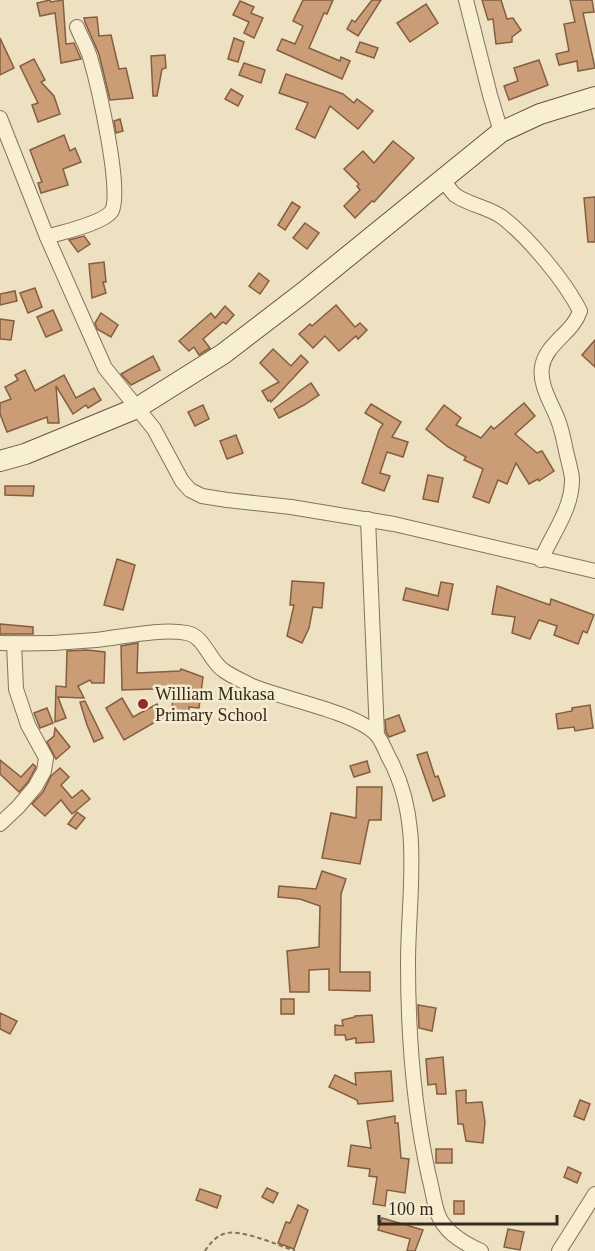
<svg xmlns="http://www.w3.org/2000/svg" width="595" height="1251" font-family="'Times New Roman',serif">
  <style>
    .building { fill: #cb9d77; stroke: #855d3f; stroke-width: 1.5 }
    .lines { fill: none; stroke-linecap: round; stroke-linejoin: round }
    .street-casing { stroke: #867259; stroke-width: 16 }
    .secondary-casing { stroke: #68533c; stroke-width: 22 }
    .path { stroke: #867259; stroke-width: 2; stroke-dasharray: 4.5 3; stroke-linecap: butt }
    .street { stroke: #f8efd3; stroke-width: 14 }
    .secondary { stroke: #f8efd3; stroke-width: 20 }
    .poi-dot { fill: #942d2a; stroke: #f5ebd0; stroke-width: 2 }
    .labels { text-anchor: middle; stroke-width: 5; stroke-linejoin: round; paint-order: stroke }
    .poi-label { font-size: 18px; fill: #362a1d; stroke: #f5ebd0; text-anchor: start }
  </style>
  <rect width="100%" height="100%" fill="#ede1c1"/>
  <g class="building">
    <path d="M50 0 51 2 63 0 66 44 74 43 81 59 61 63 55 13 40 16 37 3Z"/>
    <path d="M303 0H333L327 14 324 13 309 48 340 61 341 57 350 61 342 79 277 50 282 39 295 44 303 26 293 21Z"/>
    <path d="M372 0H381L358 36 347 29 352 20 355 22Z"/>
    <path d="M482 0H501L507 19 513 18 521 30 512 37V42L496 44 493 19 488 20Z"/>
    <path d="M570 0H592L594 12 583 13 595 68 578 71 577 61 559 65 556 54 569 51 564 24 575 22Z"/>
    <path d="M240 1 254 7 251 13 263 18 254 38 244 33 249 22 233 15Z"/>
    <path d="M426 4 438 23 410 42 397 23Z"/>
    <path d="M97 17 99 36 111 35 119 69 126 68 133 98 110 100 99 54 85 22 84 18Z"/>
    <path d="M0 38 14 68 0 75Z"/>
    <path d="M234 38 244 42 238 62 228 59Z"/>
    <path d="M360 42 378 48 374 58 356 52Z"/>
    <path d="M165 55 166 68 162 69 157 96H153L151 56Z"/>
    <path d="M34 59 45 80 41 82 54 96 60 114 38 122 32 105 38 103 20 66Z"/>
    <path d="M539 60 548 85 509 100 504 86 518 81 514 68Z"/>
    <path d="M244 63 265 70 261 83 239 75Z"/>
    <path d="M286 74 343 94 354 103 357 99 373 111 358 129 330 106 315 138 296 129 308 103 279 93Z"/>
    <path d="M231 89 243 96 238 106 225 99Z"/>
    <path d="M120 119 123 131 116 133 114 121Z"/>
    <path d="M64 135 70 151 75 148 81 162 63 169 68 185 41 193 38 183 42 182 30 150Z"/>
    <path d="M393 141 414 158 374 202 372 201 355 218 344 206 360 190 357 186 359 184 344 169 363 151 374 163Z"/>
    <path d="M595 197V242H588L584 198Z"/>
    <path d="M292 202 300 207 285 230 278 225Z"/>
    <path d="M305 223 319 233 307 249 293 238Z"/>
    <path d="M84 236 90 244 78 252 69 240Z"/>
    <path d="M104 262 106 282H103L106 293 92 298 89 264Z"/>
    <path d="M259 273 269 281 260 294 249 286Z"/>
    <path d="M35 288 42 307 28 313 20 293Z"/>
    <path d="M15 291 17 301 0 305V294Z"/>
    <path d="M336 305 355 327 360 323 367 330 358 339 356 336 339 351 325 336 313 348 299 334 310 324 312 326Z"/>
    <path d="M225 306 234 315 226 324 223 322 203 339 210 348 199 355 194 347 189 351 179 341 211 313 215 318Z"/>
    <path d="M53 310 62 330 46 337 37 317Z"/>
    <path d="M101 313 118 325 111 337 97 329 95 323Z"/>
    <path d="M0 319 14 321 11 340 0 339Z"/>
    <path d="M595 340V367L582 355Z"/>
    <path d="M273 349 291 366 301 355 308 362 271 402 270 400 268 401 262 391 279 382 260 363Z"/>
    <path d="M153 356 160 370 131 385 121 374Z"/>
    <path d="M25 370 35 391 64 375 76 398 94 388 101 400 88 408 86 405 73 414 56 386 59 423H48L47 417 7 432 0 414V403L11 399 5 387 18 380 15 375Z"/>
    <path d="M311 383 319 395 304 405 279 418 274 409Z"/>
    <path d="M524 403 535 416 515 434 537 453 542 451 554 471 539 481 538 479 529 484 516 463 507 484 498 480 489 503 473 497 483 469 464 460 466 457 448 447 426 429 444 405 461 418 456 425 481 438 491 426 494 429Z"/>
    <path d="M371 404 401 422 392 437 408 442 403 457 387 452 380 473 390 476 384 491 362 483 379 430 383 424 365 413Z"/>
    <path d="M203 405 209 419 195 426 188 412Z"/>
    <path d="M236 435 243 453 227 459 220 441Z"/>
    <path d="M428 475 443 478 438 502 423 499Z"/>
    <path d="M5 486H34L33 496 5 495Z"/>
    <path d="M117 559 135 565 123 610 104 605Z"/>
    <path d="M292 581 324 583 322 608 313 607 309 628 302 643 287 636 294 605H290Z"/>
    <path d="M441 582 453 584 448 610 403 600 406 588 438 596Z"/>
    <path d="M497 586 550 605 551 599 594 615 587 633 583 631 578 644 554 635 557 626 539 620 530 639 512 633 515 617 492 614Z"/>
    <path d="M0 624 33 627V634H0Z"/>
    <path d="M138 643 137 673 180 671 181 669 203 677 199 708 189 707V712L172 711 173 695 185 688 122 690 121 646Z"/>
    <path d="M87 650 105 652 104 683H92L90 680 78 686 84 698 58 697 66 718 55 722 56 686 66 687 67 651Z"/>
    <path d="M122 698 133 717 157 704 164 717 124 740 106 708Z"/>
    <path d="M85 701 103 738 94 742 87 725 80 702Z"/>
    <path d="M590 705 593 728 575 731 574 727 558 729 556 714 572 711V708Z"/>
    <path d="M47 708 53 723 40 728 34 713Z"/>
    <path d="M399 715 405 731 389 737 386 732 385 720Z"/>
    <path d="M55 728 70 747 56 759 47 742 54 736Z"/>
    <path d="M427 752 435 777 438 776 445 796 433 801 417 755Z"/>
    <path d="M0 760 21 777 33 764 36 767 28 782 19 792 0 774Z"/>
    <path d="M367 761 370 772 354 777 350 766Z"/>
    <path d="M60 768 69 777 61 785 72 798 82 790 90 799 72 814 61 800 45 816 32 804 43 792 51 776Z"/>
    <path d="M357 787H382L381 820H369L360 864 322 858 331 813 356 818Z"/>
    <path d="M77 812 85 818 76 829 68 824Z"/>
    <path d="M322 871 346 879 341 894 340 972H370V991L329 990V969L309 970V992H290L287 951 319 947 320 906 300 899 278 897 279 886 316 889Z"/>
    <rect x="281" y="999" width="13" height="15"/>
    <path d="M418 1005 436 1008 432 1031 419 1028Z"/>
    <path d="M0 1013 17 1021 10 1034 0 1029Z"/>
    <path d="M372 1015 374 1042 356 1043V1038L346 1040 345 1035H335V1025L343 1026 342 1020 355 1017V1016Z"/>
    <path d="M443 1057 446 1094H437L436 1084 428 1085 426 1059Z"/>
    <path d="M391 1071 393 1101 358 1104 357 1100 329 1087 335 1075 356 1085 355 1073Z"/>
    <path d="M466 1090V1103L482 1102 485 1122 483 1143 466 1141 463 1124H458L456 1091Z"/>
    <path d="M580 1100 590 1104 584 1120 574 1116Z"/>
    <path d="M395 1116V1123H398L401 1158 409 1159 405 1193 387 1190 385 1206 373 1204 377 1177 369 1176 370 1169 348 1166 351 1145 371 1148 367 1121Z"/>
    <rect x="436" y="1149" width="16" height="14"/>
    <path d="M568 1167 581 1173 577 1183 564 1177Z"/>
    <path d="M267 1188 278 1193 273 1203 262 1197Z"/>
    <path d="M200 1189 221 1196 217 1208 196 1200Z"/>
    <rect x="454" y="1201" width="10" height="13"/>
    <path d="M298 1205 308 1210 294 1249 278 1243 286 1222 290 1223Z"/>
    <path d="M382 1218 423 1230 415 1251H407L410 1239 378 1230Z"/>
    <path d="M508 1229 524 1232 520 1250 504 1247Z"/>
  </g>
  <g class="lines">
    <g class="street-casing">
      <g id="street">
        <path d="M466 0 490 95 501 132"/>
        <path d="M0 118 47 237 105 368 154 429 182 481 190 490 202 496 227 500 291 507 394 524 595 571"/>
        <path d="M443 181C447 185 451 191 455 195 469 205 488 207 502 217 528 237 565 281 580 311 573 333 546 343 542 367 539 385 552 404 558 420 562 430 564 441 566 451 568 460 571 470 572 478 573 508 552 534 541 560"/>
        <path d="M47 237C62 232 101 224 111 212 124 195 97 81 90 57 87 47 81 37 77 27"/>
        <path d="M368 519 377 735"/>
        <path d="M0 643C32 644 64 643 96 640 123 637 160 628 187 633 204 636 209 660 223 670 231 676 243 681 252 686 283 699 356 712 377 735 381 740 385 749 388 756 424 820 408 893 408 963 408 1032 414 1110 429 1177 433 1191 434 1207 440 1219 449 1235 465 1244 481 1251"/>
        <path d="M0 824 18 807 35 787 44 771 46 758 28 725 16 689 14 643"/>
        <path d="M559 1251 595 1194"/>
      </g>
    </g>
    <g class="secondary-casing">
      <path id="secondary" d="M0 461 25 454 137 408 223 354 304 292 501 132 540 114 595 97"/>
    </g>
    <path class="path" d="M205 1251C210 1243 217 1235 227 1233 244 1230 278 1245 295 1251"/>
    <use href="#street" class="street"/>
    <use href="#secondary" class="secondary"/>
  </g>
  <circle class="poi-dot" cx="143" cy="704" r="6"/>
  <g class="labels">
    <g class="poi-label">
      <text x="155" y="700">William Mukasa<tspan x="155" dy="21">Primary School</tspan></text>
    </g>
  </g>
  <path d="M379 1215v9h178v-9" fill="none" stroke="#362a1d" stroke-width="3"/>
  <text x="388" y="1215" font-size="18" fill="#362a1d" stroke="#f5ebd0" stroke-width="4.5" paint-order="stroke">100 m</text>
</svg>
